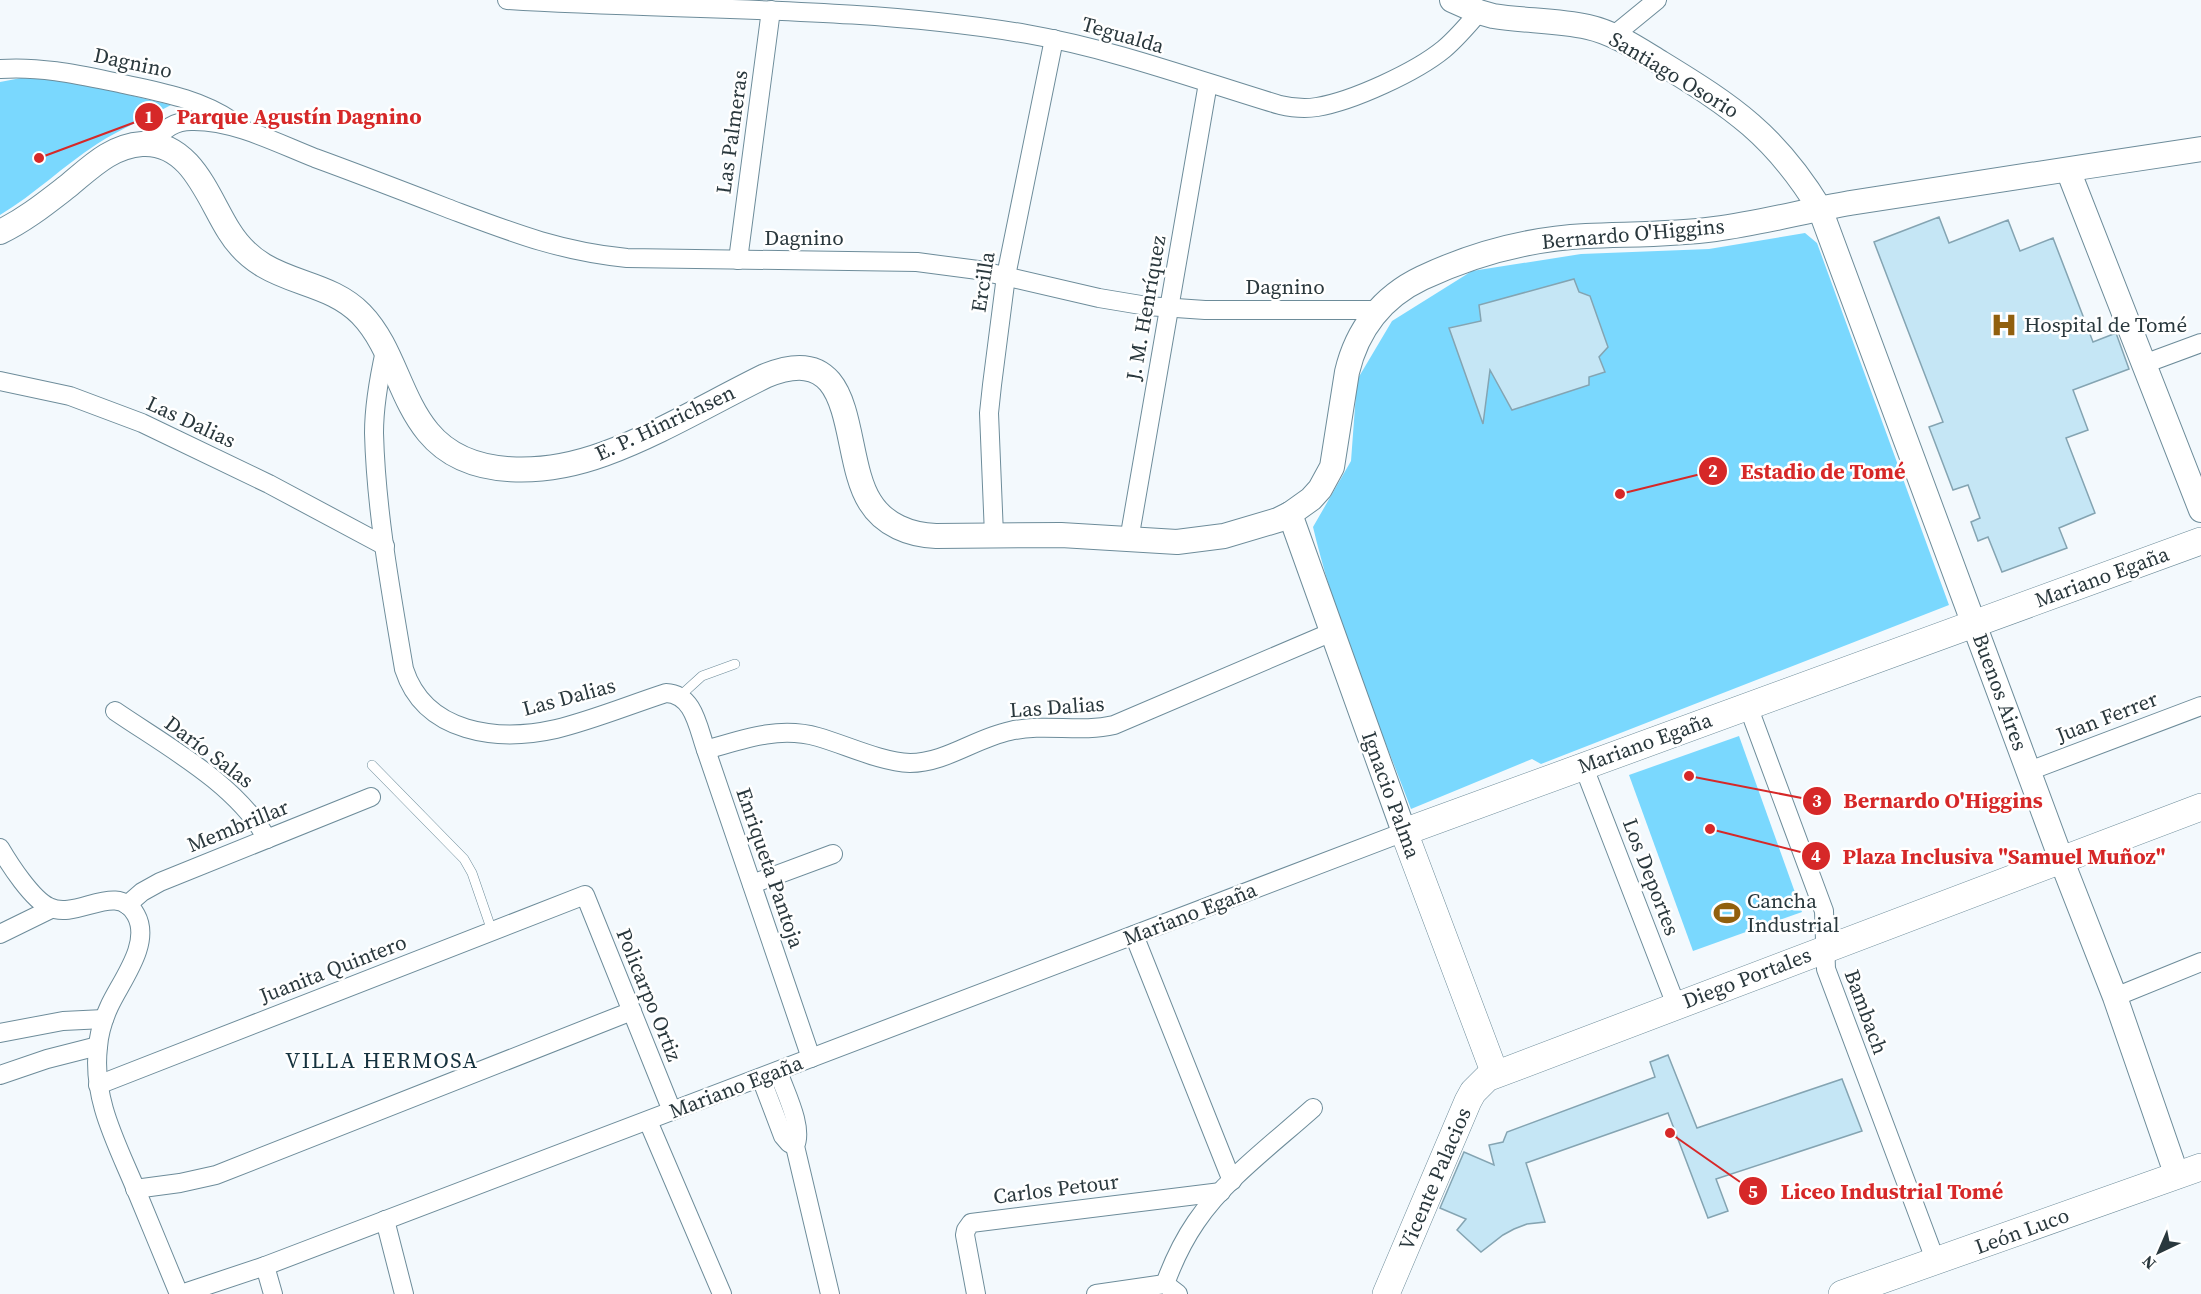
<svg xmlns="http://www.w3.org/2000/svg" width="2201" height="1294" font-family="'Source Serif 4',serif">
  <style>
    .green { fill: #7ad8fe }
    .building { fill: #c5e6f5; stroke: #84a4b2; stroke-width: 1.5 }
    .lines { fill: none; stroke-linecap: round; stroke-linejoin: round }
    .service-casing { stroke: #6d8c9a; stroke-width: 10 }
    .minor-casing { stroke: #6d8c9a; stroke-width: 20 }
    .tertiary-casing { stroke: #6d8c9a; stroke-width: 26 }
    .secondary-casing { stroke: #6d8c9a; stroke-width: 28 }
    .service { stroke: #fff; stroke-width: 9 }
    .minor { stroke: #fff; stroke-width: 18 }
    .tertiary { stroke: #fff; stroke-width: 24 }
    .secondary { stroke: #fff; stroke-width: 27 }
    .labels { text-anchor: middle; stroke-width: 5; stroke-linejoin: round; paint-order: stroke }
    .street-label { font-size: 21px; fill: #2a383d; stroke: #fff }
    .poi-label { font-size: 21px; fill: #2a383d; stroke: #fff; text-anchor: start }
    .neighbourhood-label { font-size: 22px; letter-spacing: 1.5px; fill: #15323e; stroke: #fff }
    .leader { fill: none; stroke: #d62828; stroke-width: 2 }
    .callout-dot { fill: #d62828; stroke: #fff; stroke-width: 2 }
    .mark-label { font-size: 18px; text-anchor: middle; font-weight: bold; fill: #fff }
    .callout-label { font-size: 22px; text-anchor: middle; font-weight: bold; fill: #d62828; stroke: #fff; stroke-width: 5; stroke-linejoin: round; paint-order: stroke }
  </style>
  <rect width="100%" height="100%" fill="#f3f9fd"/>
  <g class="green">
    <path d="M21 78 67 80 171 105C147 118 120 129 97 144 63 166 35 194 0 215V82Z"/>
    <path d="M1805 233 1817 243 1949 605 1541 764 1532 759 1411 809C1376 716 1336 624 1313 527L1351 461 1357 380 1392 321 1472 271 1581 254 1709 249Z"/>
    <path d="M1739 736 1802 912 1693 951 1629 775Z"/>
  </g>
  <g class="building">
    <path d="M1939 217 1949 243 2008 220 2020 251 2053 238 2093 342 2116 333 2129 369 2073 390 2088 430 2066 438 2095 513 2059 528 2067 548 2002 572 1988 537 1978 541 1971 522 1980 518 1968 485 1953 490 1929 427 1943 422 1874 242Z"/>
    <path d="M1574 279 1579 292 1590 296 1608 347 1599 357 1605 372 1589 377V385L1512 410 1490 370 1483 424 1449 328 1481 321 1479 305Z"/>
    <path d="M1668 1055 1697 1128 1842 1079 1862 1131 1716 1179 1728 1211 1708 1218 1668 1113 1526 1163 1545 1222 1527 1224 1514 1229 1503 1235 1481 1252 1457 1230 1466 1219 1440 1208 1464 1152 1494 1165 1489 1145 1503 1142 1507 1132 1655 1077 1650 1062Z"/>
  </g>
  <g class="lines">
    <g class="service-casing">
      <g id="service">
        <path d="M680 696 702 676 735 664"/>
        <path d="M372 765 464 859 472 873 492 931"/>
      </g>
    </g>
    <g class="minor-casing">
      <g id="minor">
        <path d="M507 0C680 11 855 5 1027 34 1113 49 1197 80 1280 105 1293 108 1305 109 1317 107 1353 101 1416 72 1444 49 1457 38 1468 25 1479 12"/>
        <path d="M1613 36 1657 0"/>
        <path d="M0 69C41 66 80 75 119 83 159 92 198 98 232 121"/>
        <path d="M153 144C163 129 175 120 194 121 235 121 277 143 315 158 359 174 403 191 447 208 511 232 558 251 627 258L917 262 978 270 1099 298 1147 306 1205 310H1378"/>
        <path d="M738 260 771 10"/>
        <path d="M385 351C379 378 374 405 374 433 376 511 391 592 404 669 425 734 498 742 556 729 593 720 629 705 666 693 694 694 698 728 706 750L811 1058"/>
        <path d="M2144 364 2201 343"/>
        <path d="M0 381 70 396 142 423 269 484 385 546"/>
        <path d="M994 535 989 413 992 385 1006 276 1054 39"/>
        <path d="M1129 540 1208 83"/>
        <path d="M1748 706 1824 911 1826 969 1936 1262"/>
        <path d="M115 711C166 746 237 784 267 839"/>
        <path d="M706 750C743 739 779 726 818 737 846 745 881 762 910 763 945 763 976 738 1010 731 1045 723 1080 733 1114 725L1332 632"/>
        <path d="M1583 765 1676 1005"/>
        <path d="M2029 771 2201 706"/>
        <path d="M0 848C10 865 32 899 49 907 77 921 117 880 136 915 152 944 120 982 109 1007 103 1020 99 1033 98 1047 92 1097 115 1140 134 1185 149 1221 164 1258 179 1294"/>
        <path d="M752 884 833 854"/>
        <path d="M127 905 142 892 160 882 371 797"/>
        <path d="M0 934 51 909"/>
        <path d="M1134 935 1232 1181"/>
        <path d="M2115 997 2201 962"/>
        <path d="M0 1033 63 1021 104 1019"/>
        <path d="M778 1071C784 1090 804 1127 795 1146L830 1294"/>
        <path d="M0 1075 47 1059 98 1046"/>
        <path d="M761 1078 783 1136 789 1143 795 1146"/>
        <path d="M98 1085 585 895 672 1111"/>
        <path d="M648 1121 722 1294"/>
        <path d="M135 1189 180 1183 216 1175 632 1011"/>
        <path d="M385 1220 404 1294"/>
        <path d="M265 1266 273 1294"/>
        <path d="M1165 1284C1173 1262 1183 1241 1196 1222 1225 1179 1274 1143 1313 1108"/>
        <path d="M181 1294 265 1266 1404 832"/>
        <path d="M976 1294 965 1235 966 1230 971 1223 1221 1192"/>
        <path d="M1096 1294 1165 1284 1178 1294"/>
      </g>
    </g>
    <g class="tertiary-casing">
      <g id="tertiary">
        <path d="M1452 0 1479 12 1493 16C1524 21 1557 20 1588 27 1615 33 1638 49 1661 63 1733 107 1775 135 1820 209L2061 859 2115 997 2177 1176"/>
        <path d="M2068 170 2201 510"/>
        <path d="M0 232C25 220 46 203 68 186 90 168 111 146 142 144 191 141 208 198 229 231 264 288 323 275 361 314 393 347 399 397 428 432 469 482 549 474 604 454 659 434 712 402 765 376 862 336 839 454 870 502 884 525 910 535 936 536L1061 535 1177 542 1224 536 1278 520 1290 514 1311 499 1320 489 1332 467 1347 372C1357 330 1382 297 1422 278 1473 254 1529 239 1586 236 1629 234 1672 235 1715 229 1760 223 1805 211 1850 203 1967 184 2084 167 2201 149"/>
        <path d="M1290 514 1404 832"/>
      </g>
    </g>
    <g class="secondary-casing">
      <g id="secondary">
        <path d="M1495 1074 1404 832 2201 541"/>
        <path d="M1386 1294 1468 1101 1473 1092 1487 1078 2201 807"/>
        <path d="M1842 1294 2201 1167"/>
      </g>
    </g>
    <use href="#service" class="service"/>
    <use href="#minor" class="minor"/>
    <use href="#tertiary" class="tertiary"/>
    <use href="#secondary" class="secondary"/>
  </g>
  <defs>
    <g id="hospital-bare" transform="scale(2.07)"><path d="M-5-5h3v3.5h4V-5h3V5h-3V1.5h-4V5h-3Z" fill="#91600e" stroke="#fff" stroke-width="2.5" paint-order="stroke"/></g>
    <g id="stadium-bare" transform="scale(2.07)"><path d="M0-5a6.5 5 0 1 0 0 10a6.5 5 0 1 0 0-10ZM-3.5-1.8h7v3.6h-7Z" fill="#91600e" stroke="#fff" stroke-width="2.5" paint-order="stroke"/></g>
  </defs>
  <g fill-rule="evenodd">
    <use href="#hospital-bare" x="2004" y="325"/>
    <use href="#stadium-bare" x="1727" y="913"/>
  </g>
  <g class="labels">
    <g class="street-label">
      <text transform="translate(1123 35) rotate(16)" y="7">Tegualda</text>
      <text transform="translate(133 63) rotate(12)" y="7">Dagnino</text>
      <text transform="translate(1674 75) rotate(31)" y="7">Santiago Osorio</text>
      <text transform="translate(732 132) rotate(-82)" y="7">Las Palmeras</text>
      <text transform="translate(1633 234) rotate(-5)" y="7">Bernardo O'Higgins</text>
      <text x="804" y="245">Dagnino</text>
      <text transform="translate(983 282) rotate(-81)" y="7">Ercilla</text>
      <text x="1285" y="294">Dagnino</text>
      <text transform="translate(1146 308) rotate(-80)" y="7">J. M. Henríquez</text>
      <text transform="translate(191 422) rotate(25)" y="7">Las Dalias</text>
      <text transform="translate(665 423) rotate(-25)" y="7">E. P. Hinrichsen</text>
      <text transform="translate(2102 577) rotate(-20)" y="7">Mariano Egaña</text>
      <text transform="translate(2000 692) rotate(70)" y="7">Buenos Aires</text>
      <text transform="translate(569 697) rotate(-15)" y="7">Las Dalias</text>
      <text transform="translate(1057 707) rotate(-4)" y="7">Las Dalias</text>
      <text transform="translate(2107 717) rotate(-21)" y="7">Juan Ferrer</text>
      <text transform="translate(1645 743) rotate(-20)" y="7">Mariano Egaña</text>
      <text transform="translate(209 752) rotate(37)" y="7">Darío Salas</text>
      <text transform="translate(1391 795) rotate(70)" y="7">Ignacio Palma</text>
      <text transform="translate(238 826) rotate(-22)" y="7">Membrillar</text>
      <text transform="translate(770 868) rotate(71)" y="7">Enriqueta Pantoja</text>
      <text transform="translate(1651 877) rotate(69)" y="7">Los Deportes</text>
      <text transform="translate(1190 914) rotate(-21)" y="7">Mariano Egaña</text>
      <text transform="translate(333 969) rotate(-21)" y="7">Juanita Quintero</text>
      <text transform="translate(1747 978) rotate(-21)" y="7">Diego Portales</text>
      <text transform="translate(649 995) rotate(68)" y="7">Policarpo Ortiz</text>
      <text transform="translate(1866 1012) rotate(70)" y="7">Bambach</text>
      <text transform="translate(736 1087) rotate(-21)" y="7">Mariano Egaña</text>
      <text transform="translate(1435 1179) rotate(-67)" y="7">Vicente Palacios</text>
      <text transform="translate(1056 1189) rotate(-7)" y="7">Carlos Petour</text>
      <text transform="translate(2022 1231) rotate(-20)" y="7">León Luco</text>
    </g>
    <g class="poi-label">
      <text x="2024" y="332">Hospital de Tomé</text>
      <text x="1747" y="908">Cancha<tspan x="1747" dy="24">Industrial</tspan></text>
    </g>
    <g class="neighbourhood-label">
      <text x="382" y="1068">VILLA HERMOSA</text>
    </g>
  </g>
  <path class="leader" d="M39 158L149 117M1620 494L1713 471M1689 776L1817 801M1710 829L1816 856M1670 1133L1753 1191"/>
  <g class="callout-dot">
    <circle cx="39" cy="158" r="6"/>
    <circle cx="1620" cy="494" r="6"/>
    <circle cx="1689" cy="776" r="6"/>
    <circle cx="1710" cy="829" r="6"/>
    <circle cx="1670" cy="1133" r="6"/>
    <circle cx="149" cy="117" r="15"/>
    <circle cx="1713" cy="471" r="15"/>
    <circle cx="1817" cy="801" r="15"/>
    <circle cx="1816" cy="856" r="15"/>
    <circle cx="1753" cy="1191" r="15"/>
  </g>
  <g class="mark-label">
    <text x="149" y="123">1</text>
    <text x="1713" y="477">2</text>
    <text x="1817" y="807">3</text>
    <text x="1816" y="862">4</text>
    <text x="1753" y="1198">5</text>
  </g>
  <g class="callout-label">
    <text x="299" y="124">Parque Agustín Dagnino</text>
    <text x="1823" y="479">Estadio de Tomé</text>
    <text x="1943" y="808">Bernardo O'Higgins</text>
    <text x="2004" y="864">Plaza Inclusiva "Samuel Muñoz"</text>
    <text x="1892" y="1199">Liceo Industrial Tomé</text>
  </g>
  <g transform="translate(2159 1252) rotate(224)" stroke="#ffffff" stroke-width="4.5" paint-order="stroke">
  <path d="M0-4.5L10 22L0 15L-10 22Z" fill="#2a383d"/>
  <text y="-9" font-size="16" font-weight="bold" text-anchor="middle" fill="#2a383d">N</text>
  </g>
</svg>
